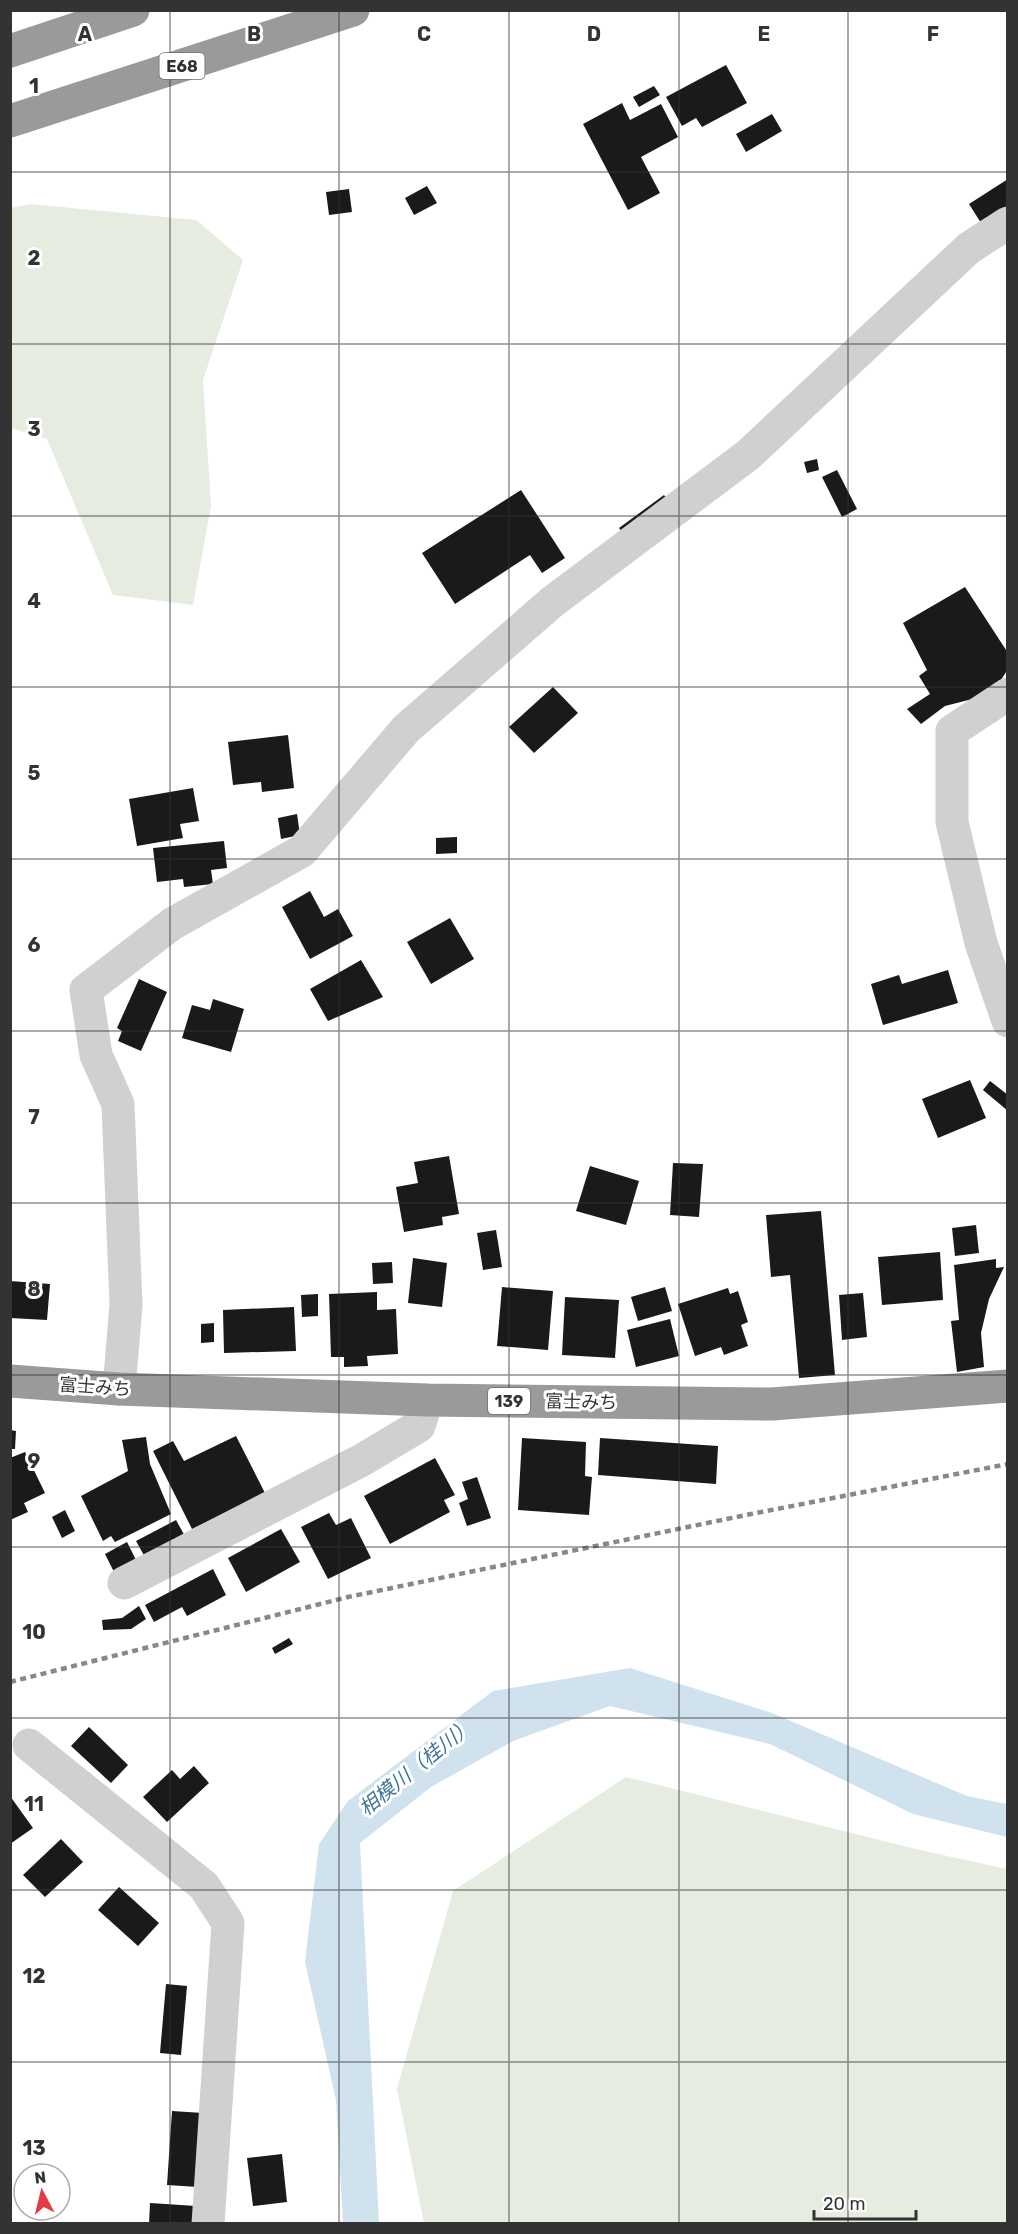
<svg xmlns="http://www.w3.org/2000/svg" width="1018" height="2234" font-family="Rubik,'Noto Sans JP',sans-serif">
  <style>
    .green { fill: #e6ecdf }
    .water { fill: #cfe2ee }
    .building { fill: #1a1a1a }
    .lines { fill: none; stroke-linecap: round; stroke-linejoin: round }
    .minor { stroke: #d0d0d0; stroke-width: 33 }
    .highway { stroke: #9a9a9a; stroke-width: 33 }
    .rail { stroke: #888; stroke-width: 4.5; stroke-dasharray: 6 4.5; stroke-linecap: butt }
    .grid { fill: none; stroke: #333; stroke-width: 1.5; stroke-opacity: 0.55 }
    .labels { text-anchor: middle; stroke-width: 6; stroke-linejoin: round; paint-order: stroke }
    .shield { fill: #fff; stroke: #707070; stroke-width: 1.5 }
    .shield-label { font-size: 16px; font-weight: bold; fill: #333 }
    .street-label { font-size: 18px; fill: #333; stroke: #fff }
    .water-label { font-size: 20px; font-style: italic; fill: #3f7597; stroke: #fff }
    .grid-label { font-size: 20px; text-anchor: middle; font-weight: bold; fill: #333; stroke: #fff; stroke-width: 6; stroke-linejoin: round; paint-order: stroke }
  </style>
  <rect width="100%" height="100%" fill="#fff"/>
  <g class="green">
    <path d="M30 204 196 220 243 260 203 380 211 506 193 605 113 595 47 439 11 428V208Z"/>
    <path d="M626 1777 920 1850 1007 1869V2223H424L397 2089 453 1891Z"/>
  </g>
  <path class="water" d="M630 1668 772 1713 967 1796 1007 1804V1837L913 1814 770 1744 610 1706 513 1741 431 1787 360 1843 379 2223H343L336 2100 305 1962 319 1844 348 1801 493 1691Z"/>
  <g class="building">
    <path d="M726 65 747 103 702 127 696 118 682 126 666 97Z"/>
    <path d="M654 86 660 95 639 107 633 97Z"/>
    <path d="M622 103 630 120 661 104 678 137 641 157 660 193 628 210 583 124Z"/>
    <path d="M772 114 782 131 746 152 736 134Z"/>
    <path d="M1008 179V222L988 234 969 204Z"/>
    <path d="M427 186 437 203 414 215 405 198Z"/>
    <path d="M349 189 352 212 329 215 326 192Z"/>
    <path d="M817 459 819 470 807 473 804 462Z"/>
    <path d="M837 470 857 509 842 517 822 477Z"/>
    <path d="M521 490 565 558 542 573 530 555 455 604 422 553Z"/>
    <path d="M664 495 672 505 627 538 619 528Z"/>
    <path d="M965 587 1008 653V669L992 694 945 706 921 724 907 709 930 694 919 676 927 670 903 623Z"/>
    <path d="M553 687 578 713 534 753 509 727Z"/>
    <path d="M288 735 294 788 262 792 261 782 233 785 228 742Z"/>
    <path d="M193 788 199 821 180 824 183 838 137 846 129 799Z"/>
    <path d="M297 814 300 835 281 839 278 818Z"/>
    <path d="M457 837V853L436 854V838Z"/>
    <path d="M224 841 227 868 211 870 213 884 184 887 183 879 157 882 153 848Z"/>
    <path d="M310 891 324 917 338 909 353 936 310 959 282 907Z"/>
    <path d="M450 918 474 959 431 984 407 942Z"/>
    <path d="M361 960 383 997 328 1021 310 989Z"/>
    <path d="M948 970 958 1003 883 1025 871 984 899 975 902 984Z"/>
    <path d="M139 979 167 992 141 1051 118 1041 122 1031 117 1028Z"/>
    <path d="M213 999 244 1009 231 1052 182 1038 192 1005 210 1010Z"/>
    <path d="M970 1080 986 1118 938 1138 922 1099Z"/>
    <path d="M990 1081 1008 1095V1111L983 1090Z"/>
    <path d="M449 1156 459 1214 442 1217 443 1225 404 1232 396 1187 418 1183 414 1162Z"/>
    <path d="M673 1163 703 1164 699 1217 670 1215Z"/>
    <path d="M590 1166 639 1181 626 1225 576 1211Z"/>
    <path d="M821 1211 835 1375 799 1378 790 1275 771 1277 766 1215Z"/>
    <path d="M976 1225 979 1253 955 1256 952 1228Z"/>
    <path d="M496 1230 502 1267 483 1270 477 1233Z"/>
    <path d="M940 1252 943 1300 882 1305 878 1257Z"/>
    <path d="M413 1258 447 1263 442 1307 408 1303Z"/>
    <path d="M996 1259V1268L1004 1267 989 1299 981 1333 984 1367 957 1372 951 1321 959 1320 954 1265Z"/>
    <path d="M392 1262 393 1283 373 1284 372 1263Z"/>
    <path d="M10 1281 50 1284 47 1320 10 1318Z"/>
    <path d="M502 1287 553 1291 548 1350 497 1346Z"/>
    <path d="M665 1287 672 1311 638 1321 631 1297Z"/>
    <path d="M728 1288 730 1294 738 1291 748 1322 741 1325 748 1346 724 1355 721 1347 695 1356 678 1304Z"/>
    <path d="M377 1292V1310L396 1309 398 1354 367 1356 368 1366 344 1367V1357H331L329 1294Z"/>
    <path d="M863 1293 867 1337 842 1340 839 1295Z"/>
    <path d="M318 1294V1316L302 1317 301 1295Z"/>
    <path d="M565 1297 619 1300 615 1358 562 1355Z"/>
    <path d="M294 1307 296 1351 224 1353 223 1310Z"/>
    <path d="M670 1319 679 1356 636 1367 627 1330Z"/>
    <path d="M214 1323V1342L201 1343V1324Z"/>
    <path d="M10 1430 16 1431 15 1449H10Z"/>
    <path d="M236 1436 265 1493 192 1529 153 1451 173 1441 184 1461Z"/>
    <path d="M146 1437 150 1464 171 1514 115 1542 111 1536 103 1541 81 1496 128 1471 122 1440Z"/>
    <path d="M522 1438 586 1442 585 1476 592 1477 589 1515 518 1510Z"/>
    <path d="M600 1438 718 1446 716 1484 598 1475Z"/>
    <path d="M25 1452 45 1493 24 1503 28 1512 10 1520V1458Z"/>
    <path d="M435 1458 455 1495 444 1500 450 1512 390 1544 364 1496Z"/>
    <path d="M477 1477 491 1518 467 1526 459 1503 468 1499 462 1482Z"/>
    <path d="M65 1510 75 1531 62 1538 52 1517Z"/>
    <path d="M329 1513 336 1525 351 1518 371 1558 328 1579 301 1527Z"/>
    <path d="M176 1520 186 1538 146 1559 136 1541Z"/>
    <path d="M281 1529 300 1562 246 1592 228 1558Z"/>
    <path d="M127 1542 138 1564 116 1576 105 1554Z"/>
    <path d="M213 1569 226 1595 187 1616 182 1607 154 1622 145 1605Z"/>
    <path d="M139 1606 146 1619 131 1629 103 1630 102 1620 122 1618Z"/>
    <path d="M289 1638 293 1644 275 1654 272 1648Z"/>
    <path d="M89 1727 128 1765 111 1783 71 1746Z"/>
    <path d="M194 1766 209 1783 167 1822 143 1797 172 1770 180 1779Z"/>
    <path d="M10 1796 33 1828 10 1844Z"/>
    <path d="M61 1839 83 1862 45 1897 23 1875Z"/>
    <path d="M119 1887 159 1923 138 1946 98 1910Z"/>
    <path d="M166 1984 187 1986 181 2055 160 2053Z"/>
    <path d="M172 2111 203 2113 198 2187 167 2185Z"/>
    <path d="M282 2154 287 2202 253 2206 247 2158Z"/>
    <path d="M150 2203 196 2206 194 2224H149Z"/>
  </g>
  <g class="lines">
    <g class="minor">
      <path d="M1008 694 952 731V822L981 943 1008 1021"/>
      <path d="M119 1389 126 1305 118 1104 96 1055 86 990 172 924 302 851 406 729 552 602 748 455 969 248 1008 223"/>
      <path d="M124 1583 362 1460 419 1426 427 1400"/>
      <path d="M29 1745 204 1886 228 1923 208 2224"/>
    </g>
    <g class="highway">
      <path d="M10 51 133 10"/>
      <path d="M10 121 353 10"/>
      <path d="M10 1381 119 1389 427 1400 772 1404 1008 1386"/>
    </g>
    <path class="rail" d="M10 1682 348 1597 751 1514 1008 1464"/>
  </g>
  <path class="grid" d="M170 10V2224M339 10V2224M509 10V2224M679 10V2224M848 10V2224M10 172H1008M10 344H1008M10 516H1008M10 687H1008M10 859H1008M10 1031H1008M10 1203H1008M10 1375H1008M10 1547H1008M10 1718H1008M10 1890H1008M10 2062H1008"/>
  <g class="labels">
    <g class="shield">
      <rect x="159.5" y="53" width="45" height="26" rx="4.5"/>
      <rect x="488" y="1388" width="42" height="26" rx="4.5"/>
    </g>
    <g class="shield-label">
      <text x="182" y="72">E68</text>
      <text x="509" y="1407">139</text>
    </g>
    <g class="street-label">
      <text transform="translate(95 1387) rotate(4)" y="6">富士みち</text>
      <text transform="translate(581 1402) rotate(1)" y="6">富士みち</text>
    </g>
    <g class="water-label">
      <text transform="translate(416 1767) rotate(-39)" y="7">相模川（桂川）</text>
    </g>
  </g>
  <g class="grid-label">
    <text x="85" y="41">A</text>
    <text x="254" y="41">B</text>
    <text x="424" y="41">C</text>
    <text x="594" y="41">D</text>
    <text x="764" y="41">E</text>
    <text x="933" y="41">F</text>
    <text x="34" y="93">1</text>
    <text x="34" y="265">2</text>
    <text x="34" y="436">3</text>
    <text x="34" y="608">4</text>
    <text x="34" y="780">5</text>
    <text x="34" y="952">6</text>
    <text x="34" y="1124">7</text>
    <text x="34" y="1296">8</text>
    <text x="34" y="1468">9</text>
    <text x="34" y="1639">10</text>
    <text x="34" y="1811">11</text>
    <text x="34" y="1983">12</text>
    <text x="34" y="2155">13</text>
  </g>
  <rect width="1018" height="2234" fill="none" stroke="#333333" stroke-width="24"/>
  <g transform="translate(42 2192) rotate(353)"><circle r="28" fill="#ffffff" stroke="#adadad" stroke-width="1.5"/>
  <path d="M0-4.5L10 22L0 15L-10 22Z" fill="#e63946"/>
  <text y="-9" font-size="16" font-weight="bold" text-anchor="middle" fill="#333333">N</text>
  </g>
  <path d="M814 2210v9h102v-9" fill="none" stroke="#333333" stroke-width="3"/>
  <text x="823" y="2210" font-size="18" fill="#333333" stroke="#ffffff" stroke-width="4.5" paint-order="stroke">20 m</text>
</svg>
